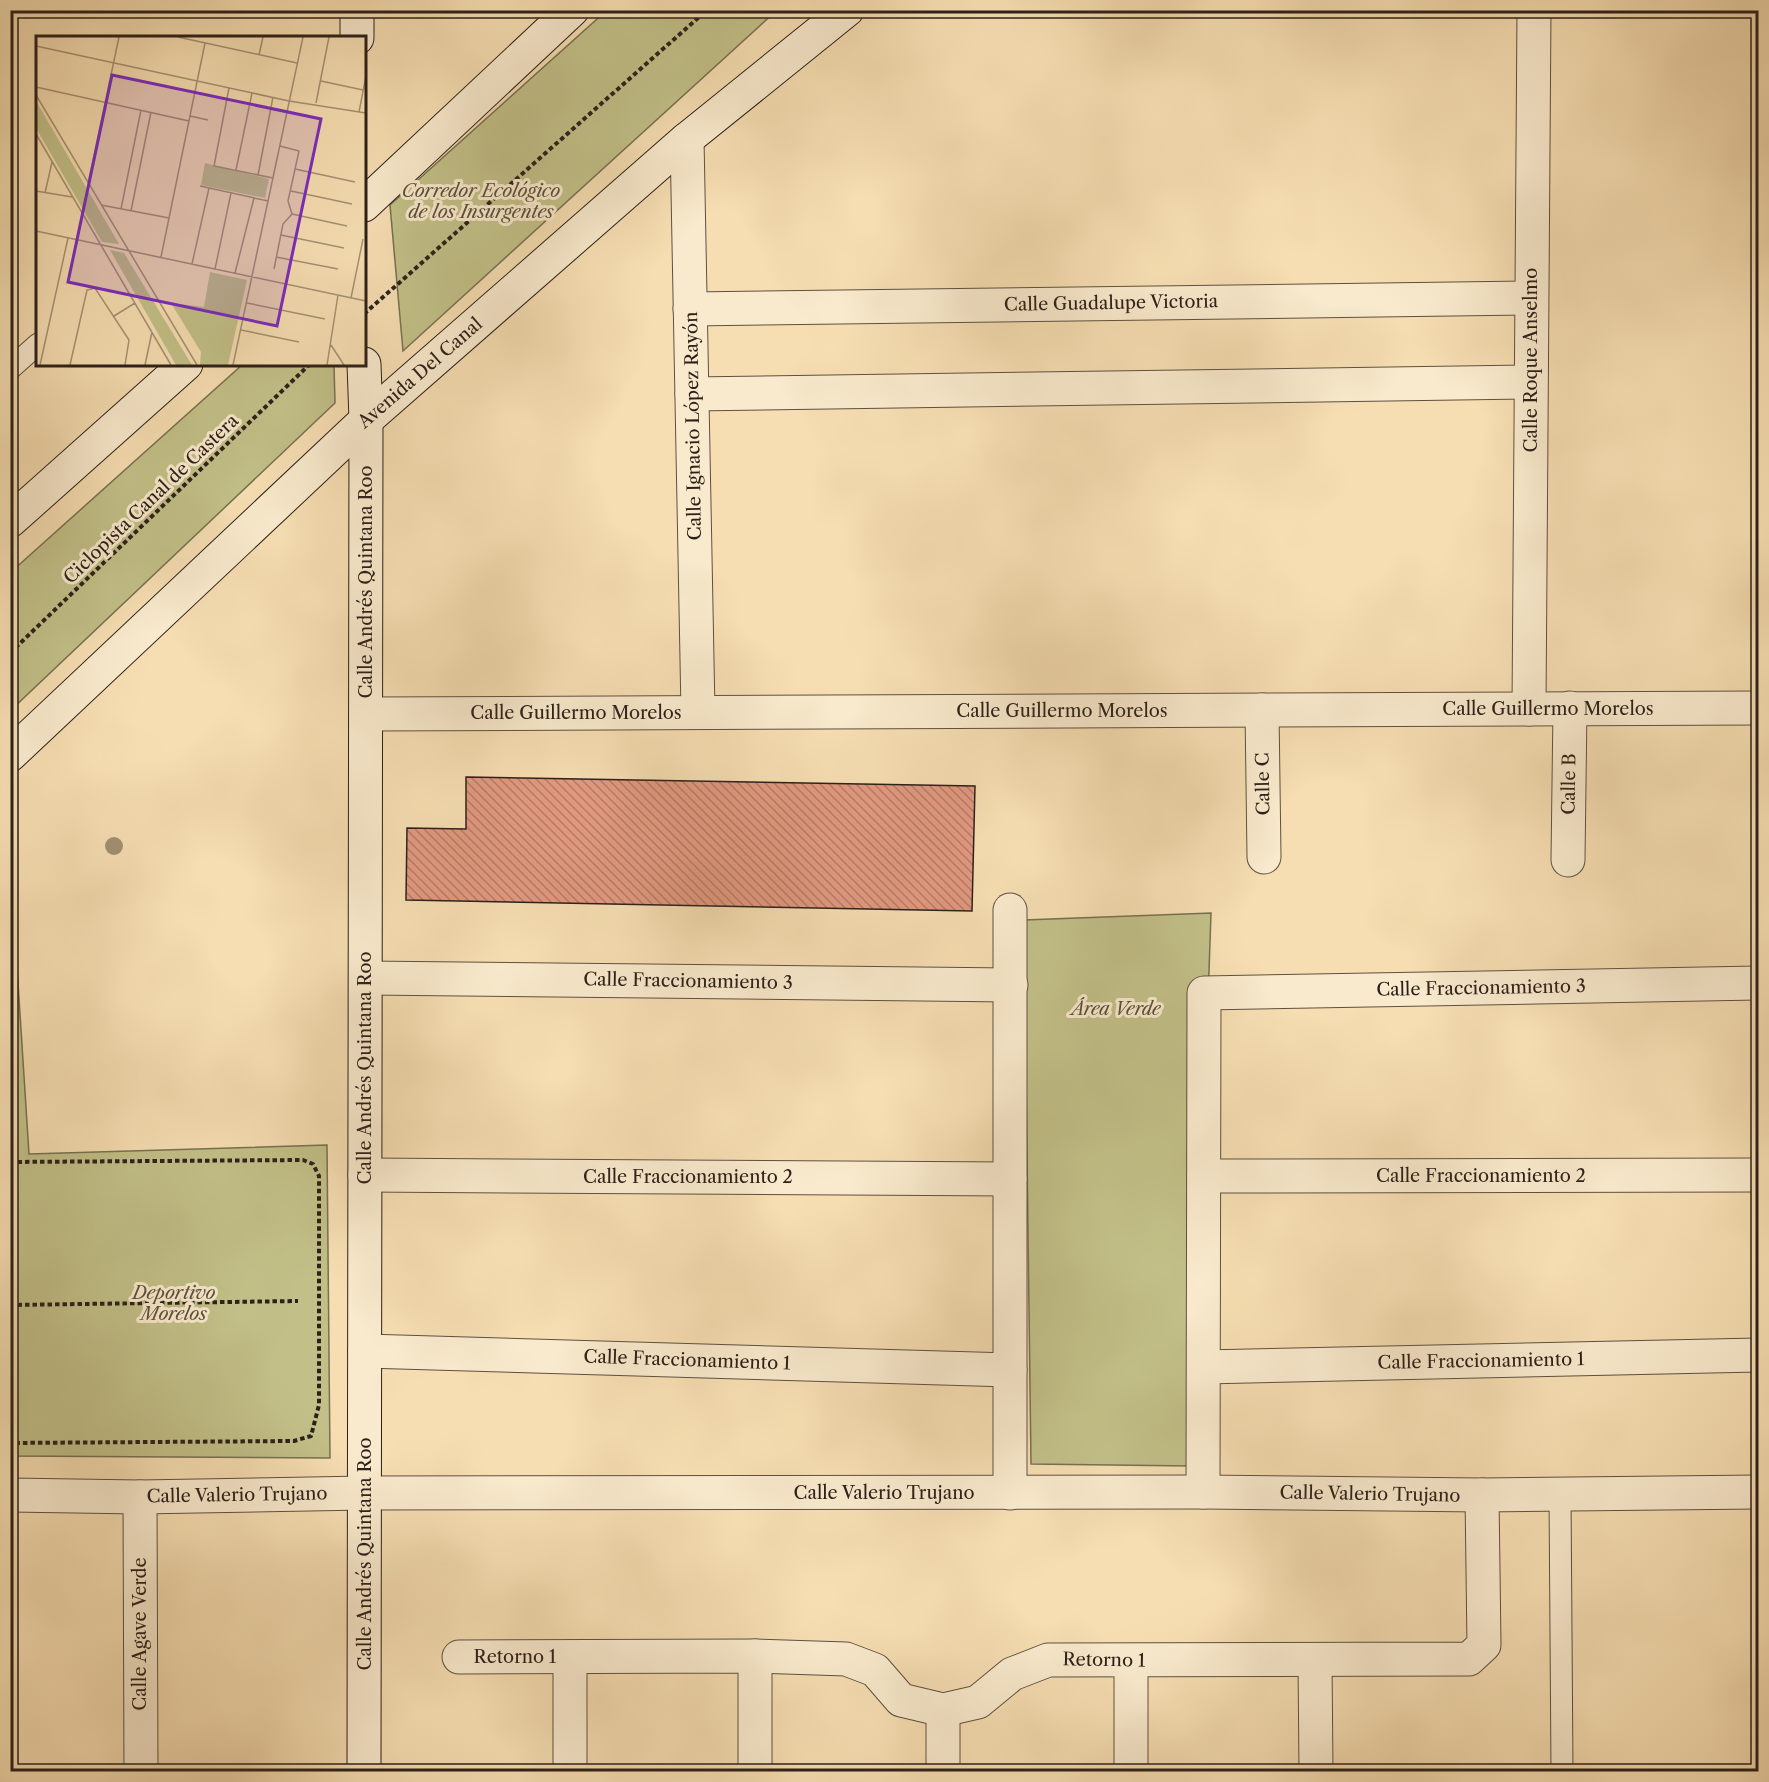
<svg xmlns="http://www.w3.org/2000/svg" width="1769" height="1782" font-family="'Libre Caslon Text',serif">
  <style>
    .green { fill: #c2c088; stroke: #777051; stroke-width: 1.5 }
    .building { fill: url(#building-back-hatch); stroke: #2c201a; stroke-width: 1.5 }
    .lines { fill: none; stroke-linecap: round; stroke-linejoin: round }
    .service-casing { stroke: #5e5040; stroke-width: 23 }
    .minor-casing { stroke: #5e5040; stroke-width: 35 }
    .tertiary-casing { stroke: #5e5040; stroke-width: 35 }
    .secondary-casing { stroke: #2c201a; stroke-width: 35 }
    .path { stroke: #2c201a; stroke-width: 4; stroke-dasharray: 4.5 3; stroke-linecap: butt }
    .service { stroke: #f9eacd; stroke-width: 21 }
    .minor { stroke: #f9eacd; stroke-width: 33 }
    .tertiary { stroke: #f9eacd; stroke-width: 33 }
    .secondary { stroke: #f9eacd; stroke-width: 33 }
    .tree { fill: #a09071 }
    .labels { text-anchor: middle; stroke-width: 6; stroke-linejoin: round; paint-order: stroke }
    .park-label { font-size: 18px; font-style: italic; fill: #59503b; stroke: #f9eacd }
    .street-label { font-size: 18px; fill: #2c201a; stroke: #f9eacd }
    .inset-road { fill: none; stroke: #a59275; stroke-width: 1.5 }
    .view { fill: #7b2cbf; fill-opacity: 0.15; stroke: #7b2cbf; stroke-width: 3 }
    .inset-edge { fill: none; stroke: #2c201a; stroke-width: 3 }
  </style>
  <defs>
    <pattern id="building-back-hatch" width="6" height="6" patternUnits="userSpaceOnUse" patternTransform="scale(1.5)"><rect width="6" height="6" fill="#e29980"/><path d="M-1 5l2 2M0 0l6 6M5-1l2 2" fill="none" stroke="#b77c68"/></pattern>
  </defs>
  <rect width="100%" height="100%" fill="#f6deb2"/>
  <filter id="stains"><feTurbulence type="fractalNoise" baseFrequency=".00333" numOctaves="4"/><feColorMatrix values="0 0 0 0 .2 0 0 0 0 .09 0 0 0 0 .02 0 0 0 .5 -.17"/></filter>
  <radialGradient id="worn" r=".72"><stop offset=".6" stop-color="#630" stop-opacity="0"/><stop offset="1" stop-color="#630" stop-opacity=".3"/></radialGradient>
  <g class="green">
    <path d="M606 11H776L403 351 390 205Z"/>
    <path d="M242 365H334L335 403 11 710V572Z"/>
    <path d="M11 874 29 1154 327 1145 330 1458 11 1456Z"/>
    <path d="M1211 913 1192 1466 1031 1464 1024 920Z"/>
  </g>
  <path class="building" d="M466 777 975 786 972 911 406 900 407 828 466 829Z"/>
  <g class="lines">
    <g class="service-casing">
      <g id="service">
        <path d="M10 369 38 344"/>
        <path d="M1560 1494 1562 1772"/>
      </g>
    </g>
    <g class="minor-casing">
      <g id="minor">
        <path d="M687 139 698 712"/>
        <path d="M690 309 1531 298"/>
        <path d="M692 394 1530 382"/>
        <path d="M1529 709 1534 10"/>
        <path d="M1262 710 1264 857"/>
        <path d="M366 714 1758 708"/>
        <path d="M1568 860 1570 708"/>
        <path d="M366 978 1011 985"/>
        <path d="M365 1175 1010 1179"/>
        <path d="M1204 1176 1758 1175"/>
        <path d="M365 1351 1010 1370"/>
        <path d="M1204 1367 1758 1355"/>
        <path d="M1203 1492 1204 993 1758 983"/>
        <path d="M1010 1493V910"/>
        <path d="M140 1497 141 1772"/>
        <path d="M755 1656V1772"/>
        <path d="M459 1657 755 1656 846 1659 875 1670 901 1700 943 1710 978 1702 1012 1674 1048 1660 1469 1659 1484 1645 1482 1495"/>
        <path d="M570 1657V1772"/>
        <path d="M1315 1660 1316 1772"/>
        <path d="M1131 1661V1772"/>
        <path d="M943 1710V1772"/>
      </g>
    </g>
    <g class="tertiary-casing">
      <path id="tertiary" d="M10 1495 140 1497 365 1493 1203 1492 1482 1495 1758 1492"/>
    </g>
    <g class="secondary-casing">
      <g id="secondary">
        <path d="M357 38V10"/>
        <path d="M364 205 572 10"/>
        <path d="M364 364 366 420 364 1772"/>
        <path d="M10 521 186 364"/>
        <path d="M10 755 366 420 687 139 847 10"/>
      </g>
    </g>
    <g class="path">
      <path d="M364 314 707 10"/>
      <path d="M10 653 310 364"/>
      <path d="M10 1162 303 1160 313 1164 319 1176V1405L311 1436 294 1441 10 1443"/>
      <path d="M10 1305 298 1301"/>
    </g>
    <use href="#service" class="service"/>
    <use href="#minor" class="minor"/>
    <use href="#tertiary" class="tertiary"/>
    <use href="#secondary" class="secondary"/>
  </g>
  <circle class="tree" cx="114" cy="846" r="9"/>
  <g class="labels">
    <g class="park-label">
      <text x="481" y="197">Corredor Ecológico<tspan x="481" dy="21">de los Insurgentes</tspan></text>
      <text x="1116" y="1015">Área Verde</text>
      <text x="174" y="1299">Deportivo<tspan x="174" dy="21">Morelos</tspan></text>
    </g>
    <g class="street-label">
      <text transform="translate(1111 303) rotate(-1)" y="6">Calle Guadalupe Victoria</text>
      <text transform="translate(1531 360) rotate(-90)" y="6">Calle Roque Anselmo</text>
      <text transform="translate(420 373) rotate(-41)" y="6">Avenida Del Canal</text>
      <text transform="translate(693 426) rotate(-91)" y="6">Calle Ignacio López Rayón</text>
      <text transform="translate(151 499) rotate(-44)" y="6">Ciclopista Canal de Castera</text>
      <text transform="translate(366 582) rotate(-90)" y="6">Calle Andrés Quintana Roo</text>
      <text x="1548" y="715">Calle Guillermo Morelos</text>
      <text x="1062" y="717">Calle Guillermo Morelos</text>
      <text x="576" y="719">Calle Guillermo Morelos</text>
      <text transform="translate(1263 784) rotate(-91)" y="6">Calle C</text>
      <text transform="translate(1569 784) rotate(-89)" y="6">Calle B</text>
      <text transform="translate(688 981) rotate(1)" y="6">Calle Fraccionamiento 3</text>
      <text transform="translate(1481 988) rotate(-1)" y="6">Calle Fraccionamiento 3</text>
      <text transform="translate(365 1068) rotate(-90)" y="6">Calle Andrés Quintana Roo</text>
      <text x="1481" y="1182">Calle Fraccionamiento 2</text>
      <text x="688" y="1183">Calle Fraccionamiento 2</text>
      <text transform="translate(687 1360) rotate(2)" y="6">Calle Fraccionamiento 1</text>
      <text transform="translate(1481 1361) rotate(-1)" y="6">Calle Fraccionamiento 1</text>
      <text x="884" y="1499">Calle Valerio Trujano</text>
      <text transform="translate(1370 1494) rotate(1)" y="6">Calle Valerio Trujano</text>
      <text transform="translate(237 1495) rotate(-1)" y="6">Calle Valerio Trujano</text>
      <text transform="translate(365 1554) rotate(-90)" y="6">Calle Andrés Quintana Roo</text>
      <text transform="translate(140 1634) rotate(-90)" y="6">Calle Agave Verde</text>
      <text x="515" y="1663">Retorno 1</text>
      <text transform="translate(1104 1660) rotate(1)" y="6">Retorno 1</text>
    </g>
  </g>
  <g transform="translate(36 36)">
    <rect width="330" height="330" fill="#f6deb2"/>
    <path d="M0 65 83 208 66 206 0 92ZM169 127 233 143 229 162 165 149ZM74 214 88 217 156 329H140ZM174 236 211 244 192 329H164L165 316 135 267 168 271Z" fill="#c2c088"/>
    <path class="inset-road" d="M142 1 261 27M0 10 253 65 330 77M223 19 227 1M285 45 327 54M0 51 153 85M193 52 178 130 237 142M0 59 161 329M280 67 293 1M323 76 330 40M154 80 172 84M0 98 135 329M259 133 319 146M200 134 216 57M222 139 237 61M53 143 83 1M164 150 232 165M0 155 36 161M255 155 316 168M9 157 16 126M65 169 133 182M85 173 105 74M95 175 115 76M256 178 311 190M0 195 330 265M245 199 308 212M125 221 169 7M240 221 302 233M156 228 173 152M179 233 195 157M238 233 247 188 256 178 252 165 263 115 244 110M199 237 218 162M315 262 327 203M211 267 289 283M78 280 99 267M205 294 263 306M295 309 308 329M4 329 32 202M34 329 51 254 59 252 93 304 89 329M109 329 116 296M197 329 267 1M291 329 302 259"/>
    <path class="view" d="M76 39 285 83 241 290 32 246Z"/>
    <rect width="330" height="330" class="inset-edge"/>
  </g>
  <rect width="1769" height="1782" fill="none" stroke="#f6deb2" stroke-width="36"/>
  <rect x="12" y="12" width="1745" height="1758" fill="none" stroke="#2c201a" stroke-width="3"/>
  <rect x="18" y="18" width="1733" height="1746" fill="none" stroke="#2c201a" stroke-width="1.5"/>
  <rect width="100%" height="100%" filter="url(#stains)"/>
  <rect width="100%" height="100%" fill="url(#worn)"/>
</svg>
